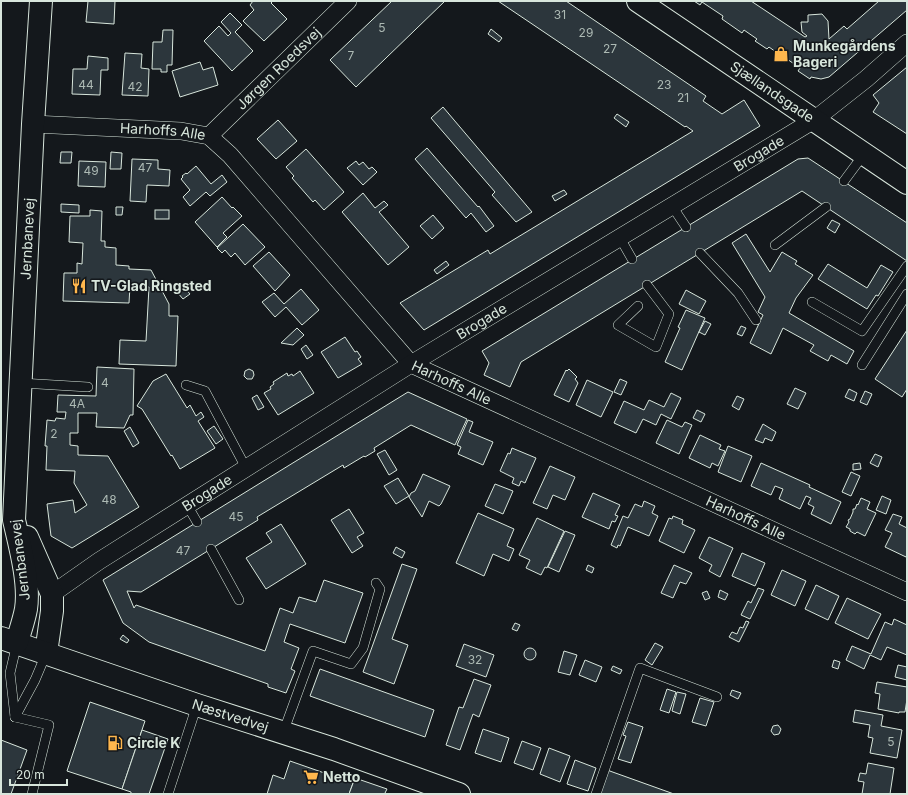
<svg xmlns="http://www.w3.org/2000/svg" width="908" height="795" font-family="Inter,sans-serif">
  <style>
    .building { fill: #2c363c; stroke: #d8e6dc }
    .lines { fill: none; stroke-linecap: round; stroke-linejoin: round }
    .lane-casing { stroke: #d8e6dc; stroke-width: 10 }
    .street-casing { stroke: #d8e6dc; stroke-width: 18 }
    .secondary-casing { stroke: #d8e6dc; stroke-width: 24 }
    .lane { stroke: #14181c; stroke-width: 9 }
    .street { stroke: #14181c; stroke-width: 17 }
    .secondary { stroke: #14181c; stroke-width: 22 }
    .labels { text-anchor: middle; stroke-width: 3; stroke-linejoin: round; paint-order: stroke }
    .number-label { font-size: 12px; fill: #adbab4 }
    .poi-label { font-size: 14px; font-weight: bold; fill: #d8e6dc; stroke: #14181c; text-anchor: start }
    .street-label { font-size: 14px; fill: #d8e6dc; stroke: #14181c }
  </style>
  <rect width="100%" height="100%" fill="#14181c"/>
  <g class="building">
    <path d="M88 1H115L114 24 86 22Z"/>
    <path d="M253 1H273L271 3 287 19 264 41 243 21 254 10 250 5Z"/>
    <path d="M392 1H445L356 87 330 60Z"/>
    <path d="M498 1H566L706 96 703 101 722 114 744 100 760 126 424 330 400 303 488 250 490 254 693 131 686 126 685 127Z"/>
    <path d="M694 1H751L805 37 807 36 802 32 801 22H808V15L822 14 828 21 829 39 844 26 847 29 879 1H907V10L829 77 821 79 811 77 810 79 798 71 800 68 787 59 785 62 774 54 776 52 769 47 767 49 755 41 757 39 744 30 742 33 722 19 723 16 702 2 700 5Z"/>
    <path d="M230 13 242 25 235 32 253 51 232 71 204 41 219 26 228 36 231 33 221 22Z"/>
    <path d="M491 29 502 38 499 42 488 34Z"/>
    <path d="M163 30H173L172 65H167V72H161V69H152L153 42H162Z"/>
    <path d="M125 53 142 54 141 68 149 69 148 96 122 95Z"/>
    <path d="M88 56 108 58V70H101L100 95 72 94 73 69H87Z"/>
    <path d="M200 62 203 70 213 67 218 85 180 97 172 71Z"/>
    <path d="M907 67V134L873 112 879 103 873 95Z"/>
    <path d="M443 107 532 212 516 222 492 195 495 192 431 118Z"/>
    <path d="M617 114 629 122 626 127 614 118Z"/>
    <path d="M278 120 297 141 276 159 257 139Z"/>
    <path d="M427 148 478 207 479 206 494 226 486 232 471 213 466 218 415 159Z"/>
    <path d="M306 149 344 192 324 210 315 200 313 202 292 178 294 176 286 167Z"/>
    <path d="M61 152H72L71 163H60Z"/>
    <path d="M111 152 122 153 121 169H110Z"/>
    <path d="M808 158 907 223V261L802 191 521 362 510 387 484 375 489 363 482 351 798 159Z"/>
    <path d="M132 159 158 160V169L170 170 169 186 147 185 146 202 130 201Z"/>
    <path d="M79 161 106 162 105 187 78 186Z"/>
    <path d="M356 161 359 165 363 162 369 169 372 167 377 172 363 185 347 168Z"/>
    <path d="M196 166 211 184 222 175 227 182 210 196 206 192 190 206 183 197 190 190 181 179 183 177 182 176 186 173 187 174Z"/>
    <path d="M564 190 567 194 555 201 552 196Z"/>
    <path d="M363 193 375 208 384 201 388 205 379 212 409 247 388 265 342 212Z"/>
    <path d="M222 197 232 208 233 207 242 216 223 233 227 237 217 247 195 222Z"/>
    <path d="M61 204 79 205V213L61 212Z"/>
    <path d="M116 207H123L122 215H116Z"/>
    <path d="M90 210 102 211 101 241H105V247L116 248V265L129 266V269L151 270 169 304V316H178L176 366 119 364 120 340 146 341 149 287 130 286 129 303 63 301 64 273H77V263L82 264 83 243 69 242 70 216H90Z"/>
    <rect x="155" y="210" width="14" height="9"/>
    <path d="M433 215 444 228 432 239 420 226Z"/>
    <path d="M832 220 840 224 835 233 827 228Z"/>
    <path d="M243 224 265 247 245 265 235 253 231 257 225 250 222 253 217 248Z"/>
    <path d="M746 234 770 272 782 252 797 261 795 264 813 275 796 298 789 313 854 351 847 364 831 355 828 361 810 351 814 345 783 328 771 354 750 343 763 315 758 312 765 297 732 243Z"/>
    <path d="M269 252 290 275 275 291 253 266Z"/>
    <path d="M446 261 449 265 437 274 434 270Z"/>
    <path d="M828 264 867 288 881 265 893 272 878 296 876 295 867 309 818 279Z"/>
    <path d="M184 287 190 294 183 299 177 292Z"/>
    <path d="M301 289 319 310 302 325 286 307 275 317 262 302 274 293 284 304Z"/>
    <path d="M686 290 706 301 699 314 679 304Z"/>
    <path d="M686 310 705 318 682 370 665 362 680 328 678 327Z"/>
    <path d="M705 321 711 324 705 335 699 332Z"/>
    <path d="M741 326 746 328 742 336 737 334Z"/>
    <path d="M297 328 304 335 293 345 281 343Z"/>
    <path d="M907 330V389L902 397 875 379Z"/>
    <path d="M345 337 355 352 357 351 361 357 358 359 362 364 338 378 321 352Z"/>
    <path d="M306 345 313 355 307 359 301 349Z"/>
    <path d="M97 367 134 369 133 415H130L124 428 96 427 97 413H78V433H70V445L78 446V455L108 456 139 507 72 548 51 536 47 504 73 500 75 513 87 505 74 483 75 471 46 470 47 446H45L47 420 55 421 56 418 65 419 66 412H57L58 395 96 396Z"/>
    <path d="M249 369 253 371 254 375 252 379H247L244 376 245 371Z"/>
    <path d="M569 369 577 377 575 379 578 383 569 402 554 395 566 370 567 371Z"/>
    <path d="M300 371 314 393 278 415 264 393 271 389 270 387 274 384 273 382 287 373 288 376 292 374 293 376Z"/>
    <path d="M166 374 187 408 190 405 196 416 201 412 204 417 198 421 215 448 180 469 172 455 171 456 142 409 137 406 153 381Z"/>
    <path d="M620 379 627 382 621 395 614 392Z"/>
    <path d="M587 380 613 392 601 417 576 405Z"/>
    <path d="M795 388 806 393 798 409 787 404Z"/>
    <path d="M849 389 857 393 854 401 845 397Z"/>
    <path d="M865 391 872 394 867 405 860 402Z"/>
    <path d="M408 392 467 419 455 445 411 425 374 448 375 451 365 457 364 456 344 468 343 465 257 517 258 520 141 592 127 591 134 608 136 605 265 651 280 608 293 613 299 597 316 602 324 580 363 593 345 643 290 624 284 642 299 648 291 669 295 671 286 693 268 687V684L149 642 123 623 103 580Z"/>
    <path d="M671 393 681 398 671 419 661 414 656 425 643 419 636 433 614 423 624 401 644 410 649 400 664 407Z"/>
    <path d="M257 395 264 407 258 410 252 398Z"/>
    <path d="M737 396 744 399 739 410 732 406Z"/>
    <path d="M697 410 705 414 701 422 693 418Z"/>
    <path d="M468 420 473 422 469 432 493 442 483 465 458 454 461 447 457 445Z"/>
    <path d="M667 420 682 427 685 422 692 425 679 454 656 443Z"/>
    <path d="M763 424 776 432 772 441 765 438 763 443 755 440Z"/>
    <path d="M214 426 223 439 216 444 207 431Z"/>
    <path d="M130 427 139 443 133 447 124 431Z"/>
    <path d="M700 435 721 445 719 449 725 451 718 466 712 463 710 468 689 458Z"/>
    <path d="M728 446 752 456 741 482 718 472Z"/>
    <path d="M512 448 536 458 525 483 521 481 519 486 512 483 514 478 500 471 508 453 510 454Z"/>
    <path d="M385 450 397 470 389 475 377 454Z"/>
    <path d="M875 454 882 457 878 467 870 463Z"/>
    <path d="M761 463 810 485 809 487 841 502 831 524 811 514 814 507 808 504 811 498 806 496 800 509 779 499 783 489 775 486 771 495 751 486Z"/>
    <path d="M860 463 861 469 853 470V464Z"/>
    <path d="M550 466 575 477 565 500 553 495 547 509 533 503Z"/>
    <path d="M851 472 860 476 851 496 842 492Z"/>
    <path d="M423 474 450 486 441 504 439 506 429 501 422 517 409 497 411 493 415 491Z"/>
    <path d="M398 478 409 496 396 504 384 486Z"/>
    <path d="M495 484 513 491 503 514 485 506Z"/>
    <path d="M593 493 620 505 615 515 618 516 615 522 612 521 609 529 582 517Z"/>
    <path d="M882 496 891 500 886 514 876 510Z"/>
    <path d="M861 498 870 502 867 509 876 513 865 536 857 532 855 534 850 531V529L846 527 849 522 848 520 850 519 853 512V509H855L857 504 858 505Z"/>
    <path d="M644 501 655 506 652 513 658 516 649 536 628 527 620 546 618 545 617 548 611 545 623 516 628 518 635 504 642 507Z"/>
    <path d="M349 509 364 533 357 537 363 546 352 553 331 520Z"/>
    <path d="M478 513 514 529 507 546 514 549 509 561 493 554 484 576 456 563Z"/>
    <path d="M893 514 902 517 899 524 907 528V554L906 557 885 547 892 533 885 530Z"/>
    <path d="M673 516 683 520 682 524 695 530 684 553 659 541 669 518 672 519Z"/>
    <path d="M537 518 564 531 547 568 545 567 541 575 526 568 530 560 519 555Z"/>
    <path d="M281 524 306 564 266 589 246 558 272 542 266 533Z"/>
    <path d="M565 531 575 535 559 572 548 567Z"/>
    <path d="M709 537 733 548 720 577 709 571 712 565 699 558Z"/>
    <path d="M396 547 405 552 402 558 393 553Z"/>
    <path d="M742 553 765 563 755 586 732 576Z"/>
    <path d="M402 564 417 569 392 639 408 645 394 684 363 672Z"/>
    <path d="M588 565 594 568 592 573 586 570Z"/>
    <path d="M674 565 692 573 686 584 680 582 673 598 661 593Z"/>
    <path d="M782 570 806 581 795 606 771 595Z"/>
    <path d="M816 585 839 596 828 620 805 609Z"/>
    <path d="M758 588 764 590 750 619 741 615 748 601 751 603Z"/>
    <path d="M720 590 728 594 725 600 718 597Z"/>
    <path d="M707 591 710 598 705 600 702 593Z"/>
    <path d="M847 598 881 614 868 639 835 623Z"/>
    <path d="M894 619 907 625V655L887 647 881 660 870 655 864 669 846 660 852 646 871 654 885 622 892 625Z"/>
    <path d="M746 621 749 622 739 642 729 637 732 632 737 634 740 627 743 628Z"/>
    <path d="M515 623 520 625 517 631 512 629Z"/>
    <path d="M123 635 129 640 127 643 120 639Z"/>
    <path d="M655 643 663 647 652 665 645 660Z"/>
    <path d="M464 644 494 655 486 677 456 666Z"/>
    <circle cx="530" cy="654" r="6"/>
    <path d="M564 651 577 655 570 675 558 672Z"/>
    <path d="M585 660 602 667 596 682 579 675Z"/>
    <path d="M834 660 840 662 838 669 832 667Z"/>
    <path d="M898 665 907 667V680L895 677Z"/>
    <path d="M613 666 622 670 620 674 611 670Z"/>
    <path d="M320 669 434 710 425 737 310 696Z"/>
    <path d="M474 679 491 685 479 717 473 714 460 750 446 745 459 707 463 708Z"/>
    <path d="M877 682 907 687V699L905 712H899V713L878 709 880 694 875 693Z"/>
    <path d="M667 689 676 692 669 713 660 710Z"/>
    <path d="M732 690 741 693 738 699 730 695Z"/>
    <path d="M677 692 686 694 680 714 672 711Z"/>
    <path d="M700 698 714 702 706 726 692 722Z"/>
    <path d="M90 702 145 721 122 789 67 771Z"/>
    <path d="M855 710 883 715 881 726 902 730 897 758 870 753 873 738 868 737 870 725 853 722Z"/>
    <path d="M628 722 643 727 631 763 618 759 626 736 623 735Z"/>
    <path d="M778 725 781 729 779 734 774 735 771 731 773 726Z"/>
    <path d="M483 729 509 738 501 762 475 753Z"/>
    <path d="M142 730 168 739 149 794H131V792L122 789Z"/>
    <path d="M1 740 27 750 11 794H1Z"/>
    <path d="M522 741 541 748 533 770 514 763Z"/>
    <path d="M549 748 570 756 560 782 540 774Z"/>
    <path d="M575 760 596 768 588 791 567 784Z"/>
    <path d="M290 761 353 783 349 794H267L273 775 284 779Z"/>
    <path d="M868 763 894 768 890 794H862L864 782 858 781 860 773 866 774Z"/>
    <path d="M607 770 674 794H599Z"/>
    <path d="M355 778 387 789 385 793 388 794H349Z"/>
  </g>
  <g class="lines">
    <g class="lane-casing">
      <g id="lane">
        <path d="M844 181 864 154"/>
        <path d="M672 206 686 227"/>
        <path d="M620 238 632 259"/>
        <path d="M775 245 826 207"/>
        <path d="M700 253 738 293 756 320"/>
        <path d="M812 302 862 331 907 266"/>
        <path d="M638 306 618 325 656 347 669 314 647 285"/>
        <path d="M862 365 907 294"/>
        <path d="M21 383 88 387"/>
        <path d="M186 385 205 391 246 468"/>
        <path d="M187 505 197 522"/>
        <path d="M211 549 239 600"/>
        <path d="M15 717 49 725 32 794"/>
        <path d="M15 717 10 673 17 643"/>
        <path d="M15 717 35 680 46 654"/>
        <path d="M283 733 313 651 351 664 363 648 380 589 376 583"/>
        <path d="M168 794 197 705"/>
        <path d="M596 794 640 668 717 697"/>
      </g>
    </g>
    <g class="street-casing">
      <g id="street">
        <path id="s1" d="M33 124 181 131 209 136 230 155 411 364 907 592"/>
        <path id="s2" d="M209 136 348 1"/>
        <path id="s3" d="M52 594 99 561 411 364 814 120 866 79 907 43"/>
      </g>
    </g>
    <g class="secondary-casing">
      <g id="secondary">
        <path id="s4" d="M638 1 907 183"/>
        <path d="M27 537 52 594V611L46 653"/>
        <path id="s5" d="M1 638 197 705 334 749 459 794"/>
        <path id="s6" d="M17 642C20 631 24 620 26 609 30 583 20 546 14 520L33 124 41 1"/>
      </g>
    </g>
    <use href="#lane" class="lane"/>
    <use href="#street" class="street"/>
    <use href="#secondary" class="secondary"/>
  </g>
  <defs>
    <g id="shop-bare" transform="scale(1.2)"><path d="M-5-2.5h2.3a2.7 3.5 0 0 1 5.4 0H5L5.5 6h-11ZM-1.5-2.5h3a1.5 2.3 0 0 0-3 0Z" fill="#ffb74d" stroke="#14181c" stroke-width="2.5" paint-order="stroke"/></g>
    <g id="restaurant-bare" transform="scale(1.2)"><path d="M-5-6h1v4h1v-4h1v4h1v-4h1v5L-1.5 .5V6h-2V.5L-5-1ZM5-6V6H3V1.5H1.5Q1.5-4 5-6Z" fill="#ffb74d" stroke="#14181c" stroke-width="2.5" paint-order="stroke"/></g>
    <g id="fuel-bare" transform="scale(1.2)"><path d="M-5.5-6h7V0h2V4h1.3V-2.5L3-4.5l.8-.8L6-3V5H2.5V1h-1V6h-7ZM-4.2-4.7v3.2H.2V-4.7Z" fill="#ffb74d" stroke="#14181c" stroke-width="2.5" paint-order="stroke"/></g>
    <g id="supermarket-bare" transform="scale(1.2)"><path d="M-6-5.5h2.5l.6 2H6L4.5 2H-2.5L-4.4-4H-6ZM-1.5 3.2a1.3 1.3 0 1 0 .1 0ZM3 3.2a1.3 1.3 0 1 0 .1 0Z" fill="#ffb74d" stroke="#14181c" stroke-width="2.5" paint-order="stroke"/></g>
  </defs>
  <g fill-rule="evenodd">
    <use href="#shop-bare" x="781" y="54"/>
    <use href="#restaurant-bare" x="79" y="286"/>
    <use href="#fuel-bare" x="115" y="743"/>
    <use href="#supermarket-bare" x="311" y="777"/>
  </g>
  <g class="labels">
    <g class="number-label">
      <text x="560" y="19">31</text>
      <text x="382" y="32">5</text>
      <text x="586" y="37">29</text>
      <text x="610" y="53">27</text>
      <text x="351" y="60">7</text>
      <text x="86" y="89">44</text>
      <text x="664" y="89">23</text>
      <text x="135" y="91">42</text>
      <text x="683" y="102">21</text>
      <text x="145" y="172">47</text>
      <text x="91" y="175">49</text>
      <text x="105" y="387">4</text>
      <text x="77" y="408">4A</text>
      <text x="54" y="438">2</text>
      <text x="109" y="504">48</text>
      <text x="236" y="521">45</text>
      <text x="183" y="555">47</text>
      <text x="475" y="664">32</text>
      <text x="891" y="746">5</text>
    </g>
    <g class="poi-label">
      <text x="793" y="51">Munkegårdens<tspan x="793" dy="16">Bageri</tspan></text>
      <text x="91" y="291">TV-Glad Ringsted</text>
      <text x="127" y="748">Circle K</text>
      <text x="323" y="782">Netto</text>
    </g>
    <g class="street-label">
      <text dy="5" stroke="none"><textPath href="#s2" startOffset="97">Jørgen Roedsvej</textPath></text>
      <text dy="5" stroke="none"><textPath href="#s4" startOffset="162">Sjællandsgade</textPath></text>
      <text dy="5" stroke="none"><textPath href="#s1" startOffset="130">Harhoffs Alle</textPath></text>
      <text dy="5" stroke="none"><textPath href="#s3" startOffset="833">Brogade</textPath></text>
      <text dy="5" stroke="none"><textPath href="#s6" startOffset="406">Jernbanevej</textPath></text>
      <text dy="5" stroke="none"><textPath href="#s3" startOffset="509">Brogade</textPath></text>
      <text dy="5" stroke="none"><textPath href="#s1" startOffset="526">Harhoffs Alle</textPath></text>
      <text dy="5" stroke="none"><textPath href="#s3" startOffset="185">Brogade</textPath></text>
      <text dy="5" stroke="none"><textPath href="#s1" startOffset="850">Harhoffs Alle</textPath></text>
      <text transform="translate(20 560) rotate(-97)" y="5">Jernbanevej</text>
      <text dy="5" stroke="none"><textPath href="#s5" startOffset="242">Næstvedvej</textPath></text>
    </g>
  </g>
  <rect width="908" height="795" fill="none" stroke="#d8e6dc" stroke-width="4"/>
  <path d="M10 779v6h57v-6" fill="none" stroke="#d8e6dc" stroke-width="2"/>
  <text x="16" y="779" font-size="12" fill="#d8e6dc" stroke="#14181c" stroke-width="3" paint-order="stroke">20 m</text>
</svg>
